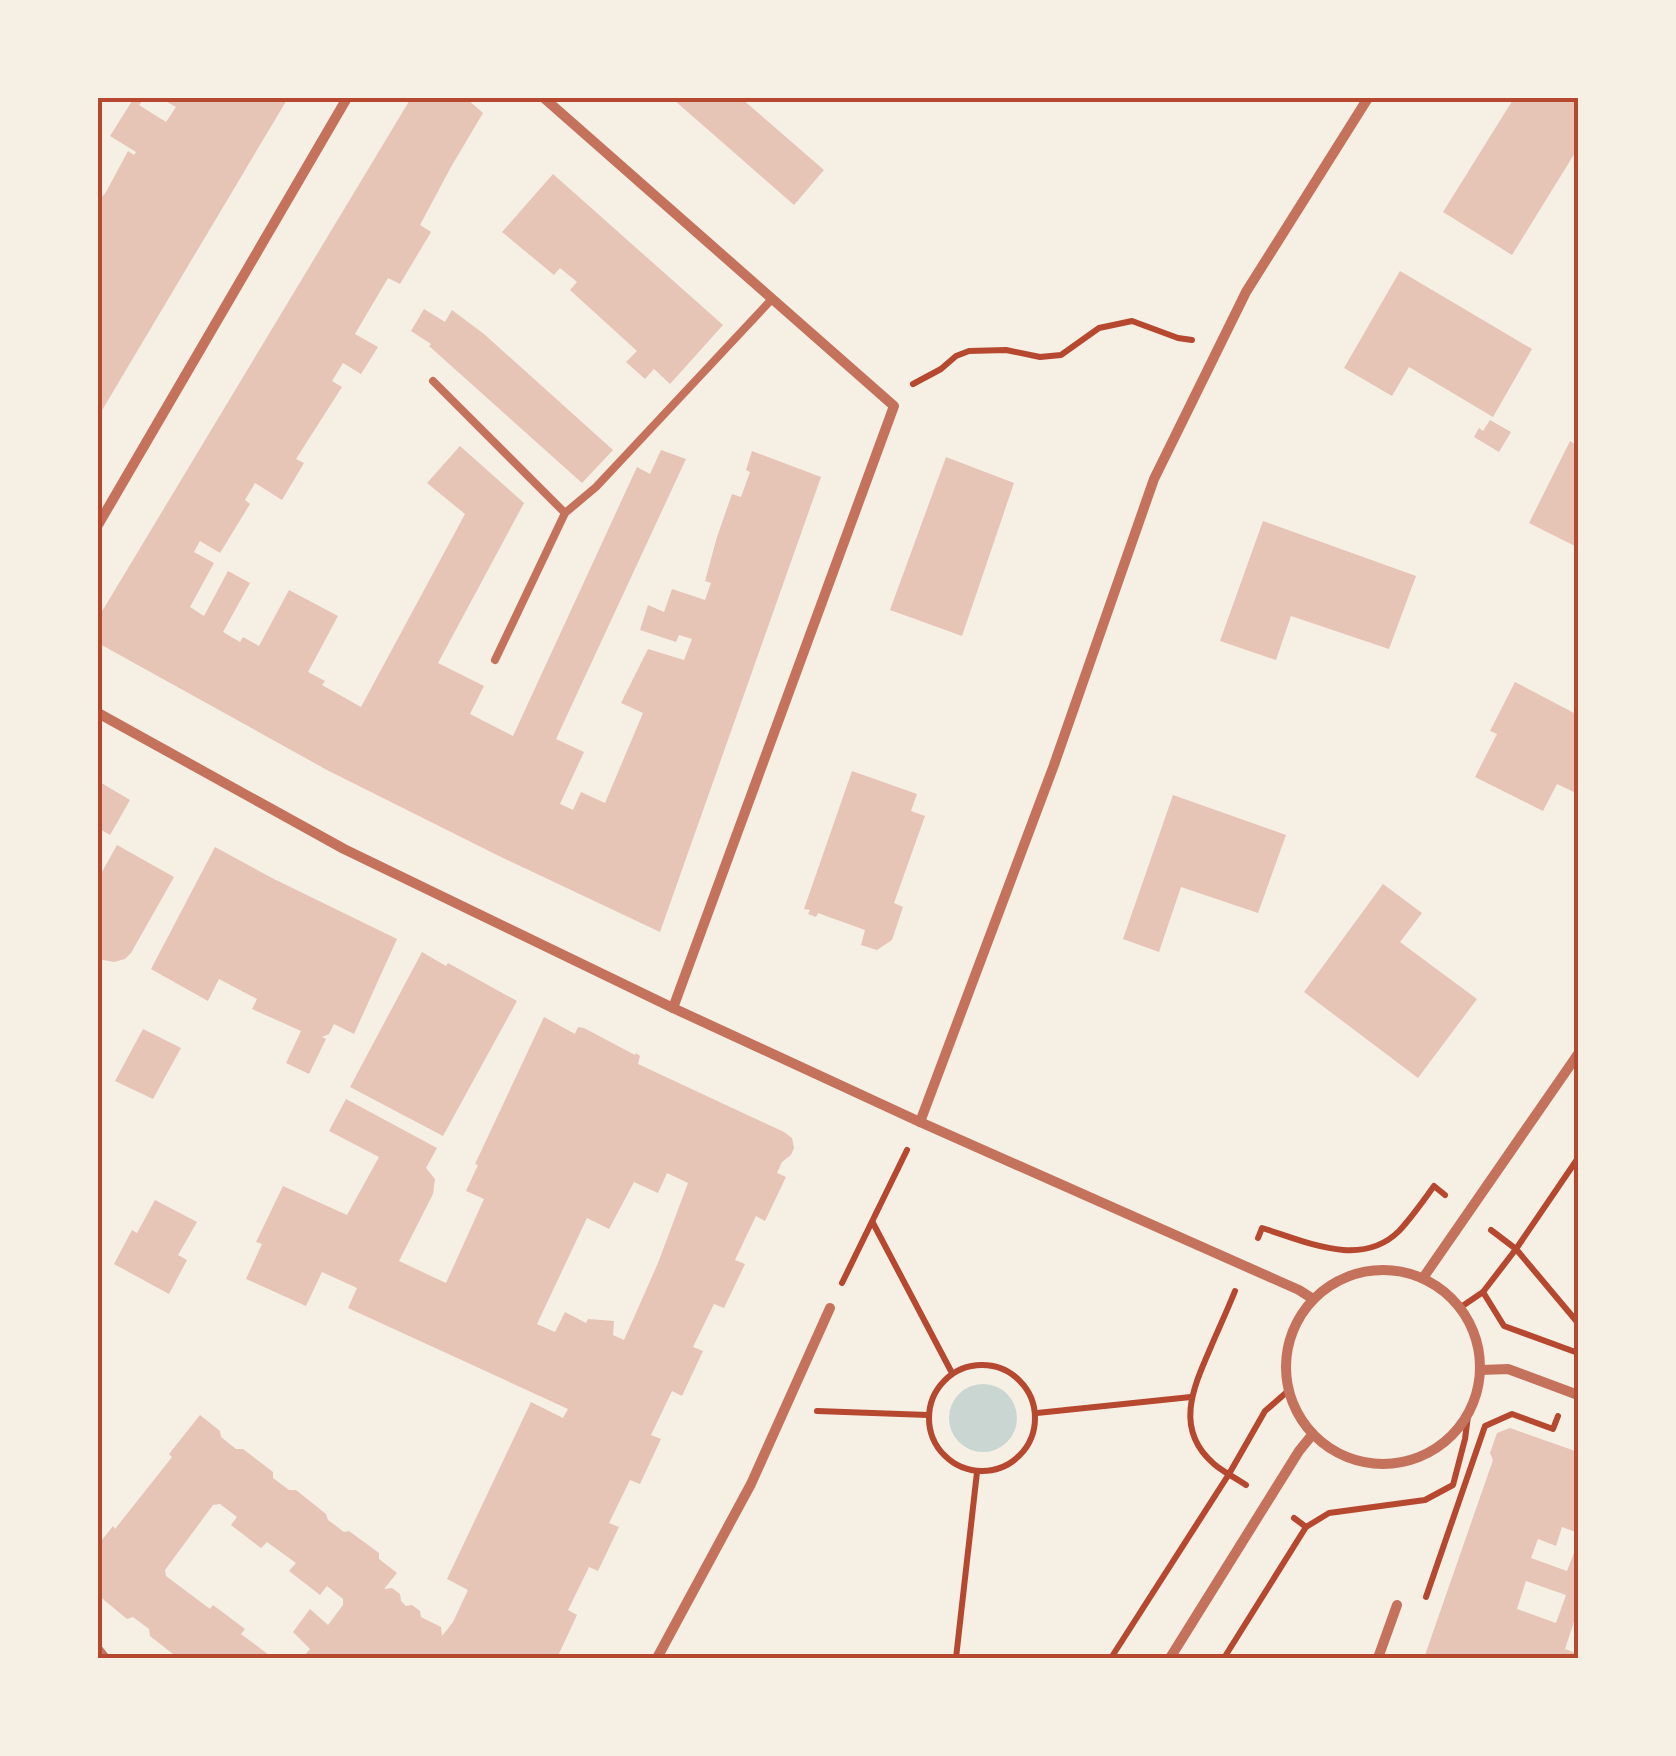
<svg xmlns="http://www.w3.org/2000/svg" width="1676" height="1756" font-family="Inter,sans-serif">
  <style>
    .water { fill: #c9d6d2 }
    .building { fill: #e6c5b7; fill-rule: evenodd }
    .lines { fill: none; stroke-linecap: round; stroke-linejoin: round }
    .path { stroke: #b5482f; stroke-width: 6 }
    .service { stroke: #c5725c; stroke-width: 8 }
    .minor { stroke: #c5725c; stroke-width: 10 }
    .neatline { fill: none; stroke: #b5482f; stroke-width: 4 }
  </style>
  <rect width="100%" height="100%" fill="#f6efe4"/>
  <circle class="water" cx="983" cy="1418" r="34"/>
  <g class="building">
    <path d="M125 98H145L139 105 166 122 176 107 160 98H288L98 417V202L106 192 128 151 134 155 136 152 110 136 132 101Z"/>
    <path d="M411 98H466L483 113 451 167 420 225 431 232 400 284 388 278 355 334 378 347 361 374 343 363 332 381 342 387 296 459 304 463 282 500 255 483 245 500 250 504 220 553 200 541 194 552 214 563 190 607 204 616 228 571 250 583 223 632 240 642 243 637 259 646 289 590 338 616 308 672 325 681 322 685 361 707 465 514 427 483 460 446 524 503 438 663 484 686 470 714 513 736 637 467 650 474 661 450 686 459 556 739 584 752 560 804 573 810 581 792 605 803 643 713 621 703 648 649 684 660 692 639 679 635 676 642 640 630 648 605 664 612 672 589 705 600 711 583 705 581 717 537 732 494 741 497 750 472 746 470 752 451 821 477 660 932 501 857 327 770 98 643V618Z"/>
    <path d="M676 98H741L824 170 794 205 674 100Z"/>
    <path d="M1514 98H1578V148L1512 255 1443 212Z"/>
    <path d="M553 174 723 325 670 384 654 369 645 379 626 362 637 351 570 290 577 282 560 268 554 275 502 232Z"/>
    <path d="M1400 271 1532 349 1493 417 1409 367 1392 396 1344 368Z"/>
    <path d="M424 309 445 322 452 310 484 334 613 450 582 483 429 346 431 344 411 331Z"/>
    <path d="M1490 420 1511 432 1499 452 1474 437 1479 428 1483 431Z"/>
    <path d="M1570 441 1578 446V540L1575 546 1529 523Z"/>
    <path d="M946 457 1014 483 962 636 890 610Z"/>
    <path d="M1263 521 1416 576 1389 649 1291 616 1276 660 1220 641Z"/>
    <path d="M1515 682 1578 715V794L1557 784 1543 811 1475 777 1497 734 1490 731Z"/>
    <path d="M852 771 917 794 911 811 925 816 894 903 903 907 892 940 877 950 861 945 865 930 818 913 816 917 808 914 810 910 804 909Z"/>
    <path d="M98 781 130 800 110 835 98 828Z"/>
    <path d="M1173 795 1286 835 1258 913 1181 887 1159 952 1123 939Z"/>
    <path d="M117 845 174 877 131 953 125 959 114 962 98 959V879Z"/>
    <path d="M215 847 274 879 397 939 354 1034 334 1024 329 1034 322 1037 326 1039 309 1074 286 1063 301 1031 252 1009 257 999 219 979 208 1001 151 969Z"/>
    <path d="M1383 884 1422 913 1400 942 1477 999 1418 1078 1304 992Z"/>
    <path d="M422 952 446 966 448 963 517 1001 443 1136 350 1087Z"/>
    <path d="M544 1017 575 1034 578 1027 584 1028 635 1055 636 1053 640 1056 638 1064 784 1132 792 1138 794 1148 791 1155 782 1162 777 1173 786 1177 765 1221 756 1216 735 1260 745 1264 724 1308 714 1304 693 1347 703 1351 682 1396 672 1391 651 1435 661 1439 640 1484 630 1480 609 1523 619 1527 598 1571 589 1567 568 1610 577 1615 557 1658 547 1654 545 1658H302L310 1649 293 1632 310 1609 328 1625 343 1605V1599L327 1586 320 1595 289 1571 296 1563 267 1542 261 1548 231 1525 237 1517 220 1504 213 1505 165 1570 166 1576 210 1609 213 1605 245 1629 241 1634 273 1658H178L150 1636 149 1629 133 1617 127 1619 98 1595V1545L113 1526 115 1529 172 1457 169 1454 200 1415 220 1431 221 1437 236 1449H243L273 1472V1478L289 1490H296L326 1514 328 1520 344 1532 349 1531 379 1553V1559L397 1573 384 1589 392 1588 400 1594 401 1601 406 1606 412 1605 420 1611 421 1617 441 1627 442 1636 453 1622 468 1590 447 1579 531 1402 563 1418 568 1409 348 1308 357 1288 322 1272 306 1306 246 1279 262 1244 256 1242 283 1186 347 1215 379 1157 329 1131 346 1099 437 1148 426 1168 435 1179 433 1194 399 1261 446 1283 484 1199 466 1191 478 1165 475 1164ZM667 1173 688 1183 658 1263 624 1340 613 1335 614 1321 588 1319 586 1323 565 1312 555 1332 537 1324 587 1218 609 1229 634 1182 658 1193Z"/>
    <path d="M143 1029 181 1048 153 1099 115 1081Z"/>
    <path d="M155 1200 197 1222 178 1255 187 1260 169 1294 114 1264 132 1230 137 1233Z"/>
    <path d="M1510 1428 1578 1452V1533L1562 1527 1556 1546 1538 1539 1531 1558 1567 1571 1578 1542V1610L1565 1649 1578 1654V1658H1424L1493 1460 1490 1453 1497 1433ZM1526 1581 1566 1595 1556 1623 1517 1609Z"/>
  </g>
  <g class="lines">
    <g class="path">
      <path d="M913 384 941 369 956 356 969 351 1006 350 1040 357 1061 355 1099 328 1132 321 1178 338 1192 340"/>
      <path d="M873 1223 952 1373"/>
      <path d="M1491 1230 1516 1249 1578 1323"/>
      <path d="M1258 1238 1262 1228C1305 1241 1361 1269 1399 1231 1412 1217 1423 1201 1434 1186L1445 1195"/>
      <path d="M842 1283 907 1150"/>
      <path d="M1235 1291C1227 1311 1218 1330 1210 1349 1193 1388 1174 1430 1214 1464 1223 1472 1236 1478 1246 1485"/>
      <path d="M1483 1292 1504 1326 1578 1353"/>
      <path d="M1461 1307 1483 1292 1516 1249 1578 1158"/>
      <circle cx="982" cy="1418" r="53"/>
      <path d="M817 1411 928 1415"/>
      <path d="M1037 1413 1191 1397"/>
      <path d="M1294 1518 1306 1527"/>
      <path d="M1426 1597 1485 1426 1512 1414 1553 1429 1558 1416"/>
      <path d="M956 1658 977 1472"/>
      <path d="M1111 1658 1229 1474 1265 1411 1288 1391"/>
      <path d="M1224 1658 1306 1527 1329 1513 1425 1500 1453 1485 1465 1439 1468 1416"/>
    </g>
    <g class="service">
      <path d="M433 381 565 513"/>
      <path d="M495 660 565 513 596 487 772 299"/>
      <path d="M98 1648 106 1658"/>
    </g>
    <g class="minor">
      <path d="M544 98 894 406 673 1008"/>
      <path d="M98 525 347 98"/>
      <path d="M98 713 344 849 673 1008 920 1122 1299 1290 1313 1299"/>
      <path d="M920 1122 1054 765 1154 479 1246 292 1368 98"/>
      <circle cx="1383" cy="1367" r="97"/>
      <path d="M1423 1278 1578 1054"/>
      <path d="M1481 1370 1508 1369 1578 1395"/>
      <path d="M657 1658 751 1484 830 1308"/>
      <path d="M1170 1658 1299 1451 1312 1435"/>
      <path d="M1378 1658 1397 1605"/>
    </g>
  </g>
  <rect width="1676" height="1756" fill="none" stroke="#f6efe4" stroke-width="200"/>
  <rect x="100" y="100" width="1476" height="1556" class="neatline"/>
</svg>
